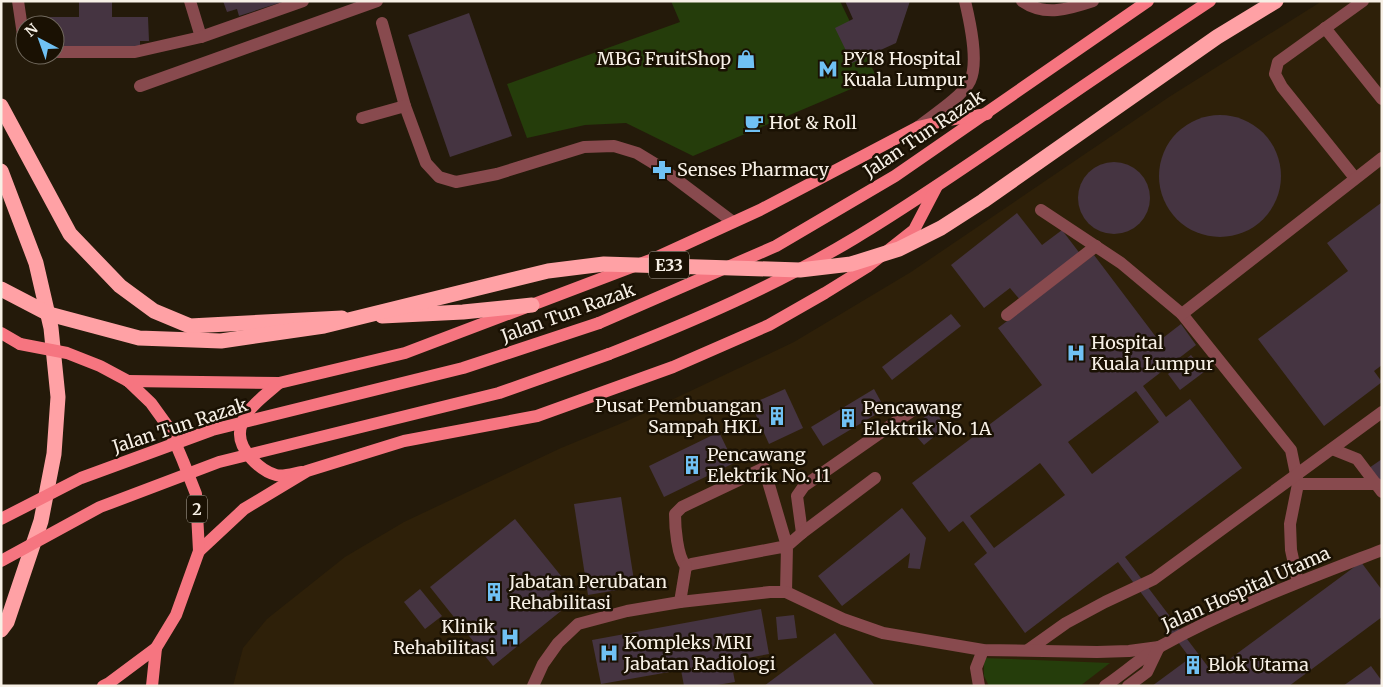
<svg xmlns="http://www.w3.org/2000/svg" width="1383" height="687" font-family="Merriweather,serif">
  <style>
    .built { fill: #2e2009 }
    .green { fill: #253d0b }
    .building { fill: #453441; fill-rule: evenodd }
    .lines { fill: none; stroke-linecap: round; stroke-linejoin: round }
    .minor { stroke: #884a4e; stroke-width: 12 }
    .major { stroke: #f67580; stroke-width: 12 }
    .highway { stroke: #ffa1a5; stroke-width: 15 }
    .major-bridge { stroke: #f67580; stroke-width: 12 }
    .highway-bridge { stroke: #ffa1a5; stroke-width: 15 }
    .labels { text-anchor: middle; stroke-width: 5; stroke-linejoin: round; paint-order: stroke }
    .shield { fill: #1a1103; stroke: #b5ada2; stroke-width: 1 }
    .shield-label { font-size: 16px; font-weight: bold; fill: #f7f0e6 }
    .poi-label { font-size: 18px; fill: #f7f0e6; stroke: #1a1103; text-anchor: start }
    .street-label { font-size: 18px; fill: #f7f0e6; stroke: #1a1103 }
  </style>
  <rect width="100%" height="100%" fill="#241a0a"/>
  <path class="built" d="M1322 1H1382V686H233L243 648 267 619 345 557 404 522 561 448 627 421 794 342 911 272 1169 97Z"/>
  <g class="green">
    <path d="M671 1H840L877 78 693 156 626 123 585 125 527 138 507 84 680 22Z"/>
    <path d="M984 658 1110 663 1080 686H989L984 676Z"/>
  </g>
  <g class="building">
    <path d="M79 1H112V17H148L149 41H140V49L55 50V25H43V17H79Z"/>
    <path d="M223 1H282V2L239 16 237 9 227 12Z"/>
    <path d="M845 1H910L896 43 852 63 835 28 853 19Z"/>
    <path d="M469 13 512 136 450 157 408 35Z"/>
    <circle cx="1220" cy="176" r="61"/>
    <circle cx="1114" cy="198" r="36"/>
    <path d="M1381 203 1382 365 1374 371 1382 382 1324 426 1258 339 1348 271 1327 243Z"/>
    <path d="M1017 213 1042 245 1062 230 1081 255 1021 301 1010 288 984 308 951 265Z"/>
    <path d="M1094 255 1159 341 1181 324 1196 345 1143 386 1166 417 1190 399 1242 468 1125 557 1212 672 1361 562 1382 590V617L1289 686H1152L1190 658 1118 562 1025 633 974 564 987 553 963 521 949 532 912 483 1042 385 998 328ZM1136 391 1159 422 1092 474 1068 442ZM1040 463 1065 495 994 548 970 516Z"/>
    <path d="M951 314 961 326 892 380 882 367Z"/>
    <path d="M1191 355 1204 372 1180 390 1168 374Z"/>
    <path d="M785 389 803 428 769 444 751 404Z"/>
    <path d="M874 389 885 409 823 446 811 427Z"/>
    <path d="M933 410 947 426 924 445 910 429Z"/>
    <path d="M719 432 734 463 664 497 649 466Z"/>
    <path d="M1382 459V484L1369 468Z"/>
    <path d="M621 497 635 587 588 595 574 504Z"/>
    <path d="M902 508 926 538 920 569 908 568 910 553 842 606 818 576Z"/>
    <path d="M515 519 566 582 549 596 561 611 493 666 430 587Z"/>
    <path d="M420 589 442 616 425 629 404 602Z"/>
    <path d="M761 609 769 654 731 661 735 682 711 686H684L681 670 601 684 592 640Z"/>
    <path d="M794 615 797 638 778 640 776 617Z"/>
    <path d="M835 633 875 686H764Z"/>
    <path d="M1371 666 1382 681V686H1343Z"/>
  </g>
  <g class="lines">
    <g class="minor">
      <path d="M18 1 23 35 25 38"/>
      <path d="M190 1 201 37"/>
      <path d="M1022 1C1045 17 1069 9 1093 1"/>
      <path d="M382 23 405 106 426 163 439 177 456 182 497 174 584 147 614 146 637 153 660 167 733 222"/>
      <path d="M1325 28 1382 99"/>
      <path d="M55 52H135L201 37 303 1"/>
      <path d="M140 86 377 1"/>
      <path d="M362 118 405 106"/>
      <path d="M918 127C932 116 963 96 970 81 979 62 970 22 965 1"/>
      <path d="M1355 178 1282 87 1275 74 1278 62 1363 1"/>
      <path d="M1041 210 1121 263 1182 314 1291 450 1298 484 1290 524 1291 550 1298 582"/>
      <path d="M1182 314 1382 158"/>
      <path d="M1007 315 1096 246"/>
      <path d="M1332 449 1357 459 1382 492"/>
      <path d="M1298 484H1377"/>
      <path d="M802 533 797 496 804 486 913 410"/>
      <path d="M786 592 787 546 764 468 682 507 675 514C675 526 677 557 686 566L692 564 787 546 802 533 875 478"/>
      <path d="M680 602 686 566"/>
      <path d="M1028 650 1066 623 1105 602 1154 579 1382 412"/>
      <path d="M533 686 543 664 558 643 578 624 627 611 680 602 770 592H786L843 619 883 633 983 650 1097 652 1129 651 1159 647"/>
      <path d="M979 686 976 668 983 650"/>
      <path d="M1105 686C1124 673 1142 657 1161 646 1231 607 1307 579 1382 550"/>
      <path d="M1128 686 1147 672 1158 649"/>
    </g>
    <g class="major">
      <path d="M599 323 776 246 895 176 1148 1"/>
      <path d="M1 333 20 344"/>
      <path d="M609 354C694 321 777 285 855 238 920 199 981 156 1044 113 1099 75 1154 38 1210 1"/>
      <path d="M128 381 279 383 405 353 653 259 760 210 918 127 948 120 987 114"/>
      <path d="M279 383C268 393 254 402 246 415 243 420 240 428 240 433 239 450 260 471 276 475 283 477 295 473 302 472"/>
      <path d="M199 551 244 509 307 471 404 441 537 416 673 367 769 325 825 293 867 267 914 230 937 186"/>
      <path d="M103 686 109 683 156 648 176 615 199 551 196 494 183 461 169 428 151 403 128 381"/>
      <path d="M152 686 156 648"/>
    </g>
    <g class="highway">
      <path d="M1 106 70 234 120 286 154 311 190 326 342 318"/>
      <path d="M1 171 36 263 51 328 58 397 54 454 41 521 7 622 1 630"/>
      <path d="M382 316 463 312 532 305"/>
    </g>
    <g class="major-bridge">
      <path d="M20 344 67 353 100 366 128 381"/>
      <path d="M1 519 81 478 212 430 463 368 599 323"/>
      <path d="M1 561 100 507 219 462 499 393 609 354"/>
    </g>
    <path class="highway-bridge" d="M1 289 49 314 139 338 221 341 324 326 548 271 604 264 800 270 851 264 899 249 941 228 983 201 1217 37 1276 1"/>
  </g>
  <defs>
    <g id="shop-bare" transform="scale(1.5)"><path d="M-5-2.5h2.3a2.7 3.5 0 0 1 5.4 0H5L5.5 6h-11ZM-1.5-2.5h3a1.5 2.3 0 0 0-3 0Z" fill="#70c1f4" stroke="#1a1103" stroke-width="2.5" paint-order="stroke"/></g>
    <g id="metro-bare" transform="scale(1.5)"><path d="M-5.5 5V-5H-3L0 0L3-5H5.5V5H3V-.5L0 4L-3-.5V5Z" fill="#70c1f4" stroke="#1a1103" stroke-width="2.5" paint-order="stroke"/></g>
    <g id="cafe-bare" transform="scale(1.5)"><path d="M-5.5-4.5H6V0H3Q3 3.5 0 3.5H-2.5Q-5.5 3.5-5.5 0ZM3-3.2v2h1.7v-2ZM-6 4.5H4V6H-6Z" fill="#70c1f4" stroke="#1a1103" stroke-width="2.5" paint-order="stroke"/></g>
    <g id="pharmacy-bare" transform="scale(1.5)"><path d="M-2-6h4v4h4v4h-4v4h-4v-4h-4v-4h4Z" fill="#70c1f4" stroke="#1a1103" stroke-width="2.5" paint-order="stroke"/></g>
    <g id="hospital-bare" transform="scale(1.5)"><path d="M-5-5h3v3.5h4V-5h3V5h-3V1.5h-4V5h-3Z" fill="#70c1f4" stroke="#1a1103" stroke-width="2.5" paint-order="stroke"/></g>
    <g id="building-bare" transform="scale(1.5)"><path d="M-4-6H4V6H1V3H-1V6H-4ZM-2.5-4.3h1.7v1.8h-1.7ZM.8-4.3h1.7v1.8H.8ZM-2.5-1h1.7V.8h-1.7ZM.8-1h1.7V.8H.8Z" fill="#70c1f4" stroke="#1a1103" stroke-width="2.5" paint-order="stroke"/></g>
  </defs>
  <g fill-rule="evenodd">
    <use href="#shop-bare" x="746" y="59"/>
    <use href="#metro-bare" x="828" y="69"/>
    <use href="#cafe-bare" x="754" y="123"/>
    <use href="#pharmacy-bare" x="662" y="170"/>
    <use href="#hospital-bare" x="1076" y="353"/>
    <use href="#building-bare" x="777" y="416"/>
    <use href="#building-bare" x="848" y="418"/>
    <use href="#building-bare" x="692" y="465"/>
    <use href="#building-bare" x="494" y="592"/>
    <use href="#hospital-bare" x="510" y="637"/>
    <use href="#hospital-bare" x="609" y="653"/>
    <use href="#building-bare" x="1193" y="665"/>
  </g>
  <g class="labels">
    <g class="shield">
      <rect x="649" y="251.5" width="40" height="27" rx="4"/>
      <rect x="187" y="495.5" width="20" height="27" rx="4"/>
    </g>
    <g class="shield-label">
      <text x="669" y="271">E33</text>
      <text x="197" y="515">2</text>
    </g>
    <g class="poi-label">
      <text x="731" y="65" text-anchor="end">MBG FruitShop</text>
      <text x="843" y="65">PY18 Hospital<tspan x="843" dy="21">Kuala Lumpur</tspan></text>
      <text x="769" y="129">Hot &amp; Roll</text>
      <text x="677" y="176">Senses Pharmacy</text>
      <text x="1091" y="349">Hospital<tspan x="1091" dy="21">Kuala Lumpur</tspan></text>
      <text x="762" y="412" text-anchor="end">Pusat Pembuangan<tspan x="762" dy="21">Sampah HKL</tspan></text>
      <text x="863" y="414">Pencawang<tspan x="863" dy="21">Elektrik No. 1A</tspan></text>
      <text x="707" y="461">Pencawang<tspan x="707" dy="21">Elektrik No. 11</tspan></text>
      <text x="509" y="588">Jabatan Perubatan<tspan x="509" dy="21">Rehabilitasi</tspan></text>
      <text x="495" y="633" text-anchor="end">Klinik<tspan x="495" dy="21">Rehabilitasi</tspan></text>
      <text x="624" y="649">Kompleks MRI<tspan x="624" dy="21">Jabatan Radiologi</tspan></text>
      <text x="1208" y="671">Blok Utama</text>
    </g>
    <g class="street-label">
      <text transform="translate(924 134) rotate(-34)" y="6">Jalan Tun Razak</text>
      <text transform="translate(568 313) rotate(-20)" y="6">Jalan Tun Razak</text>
      <text transform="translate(180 426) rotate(-18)" y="6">Jalan Tun Razak</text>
      <text transform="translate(1246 589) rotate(-24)" y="6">Jalan Hospital Utama</text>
    </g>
  </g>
  <rect width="1383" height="687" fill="none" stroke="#f7f0e6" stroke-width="5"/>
  <g transform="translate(40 40) rotate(319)"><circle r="24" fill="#1a1103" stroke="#726a5e"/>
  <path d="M0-4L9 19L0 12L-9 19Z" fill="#70c1f4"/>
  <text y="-8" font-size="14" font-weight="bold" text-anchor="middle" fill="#f7f0e6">N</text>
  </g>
</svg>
